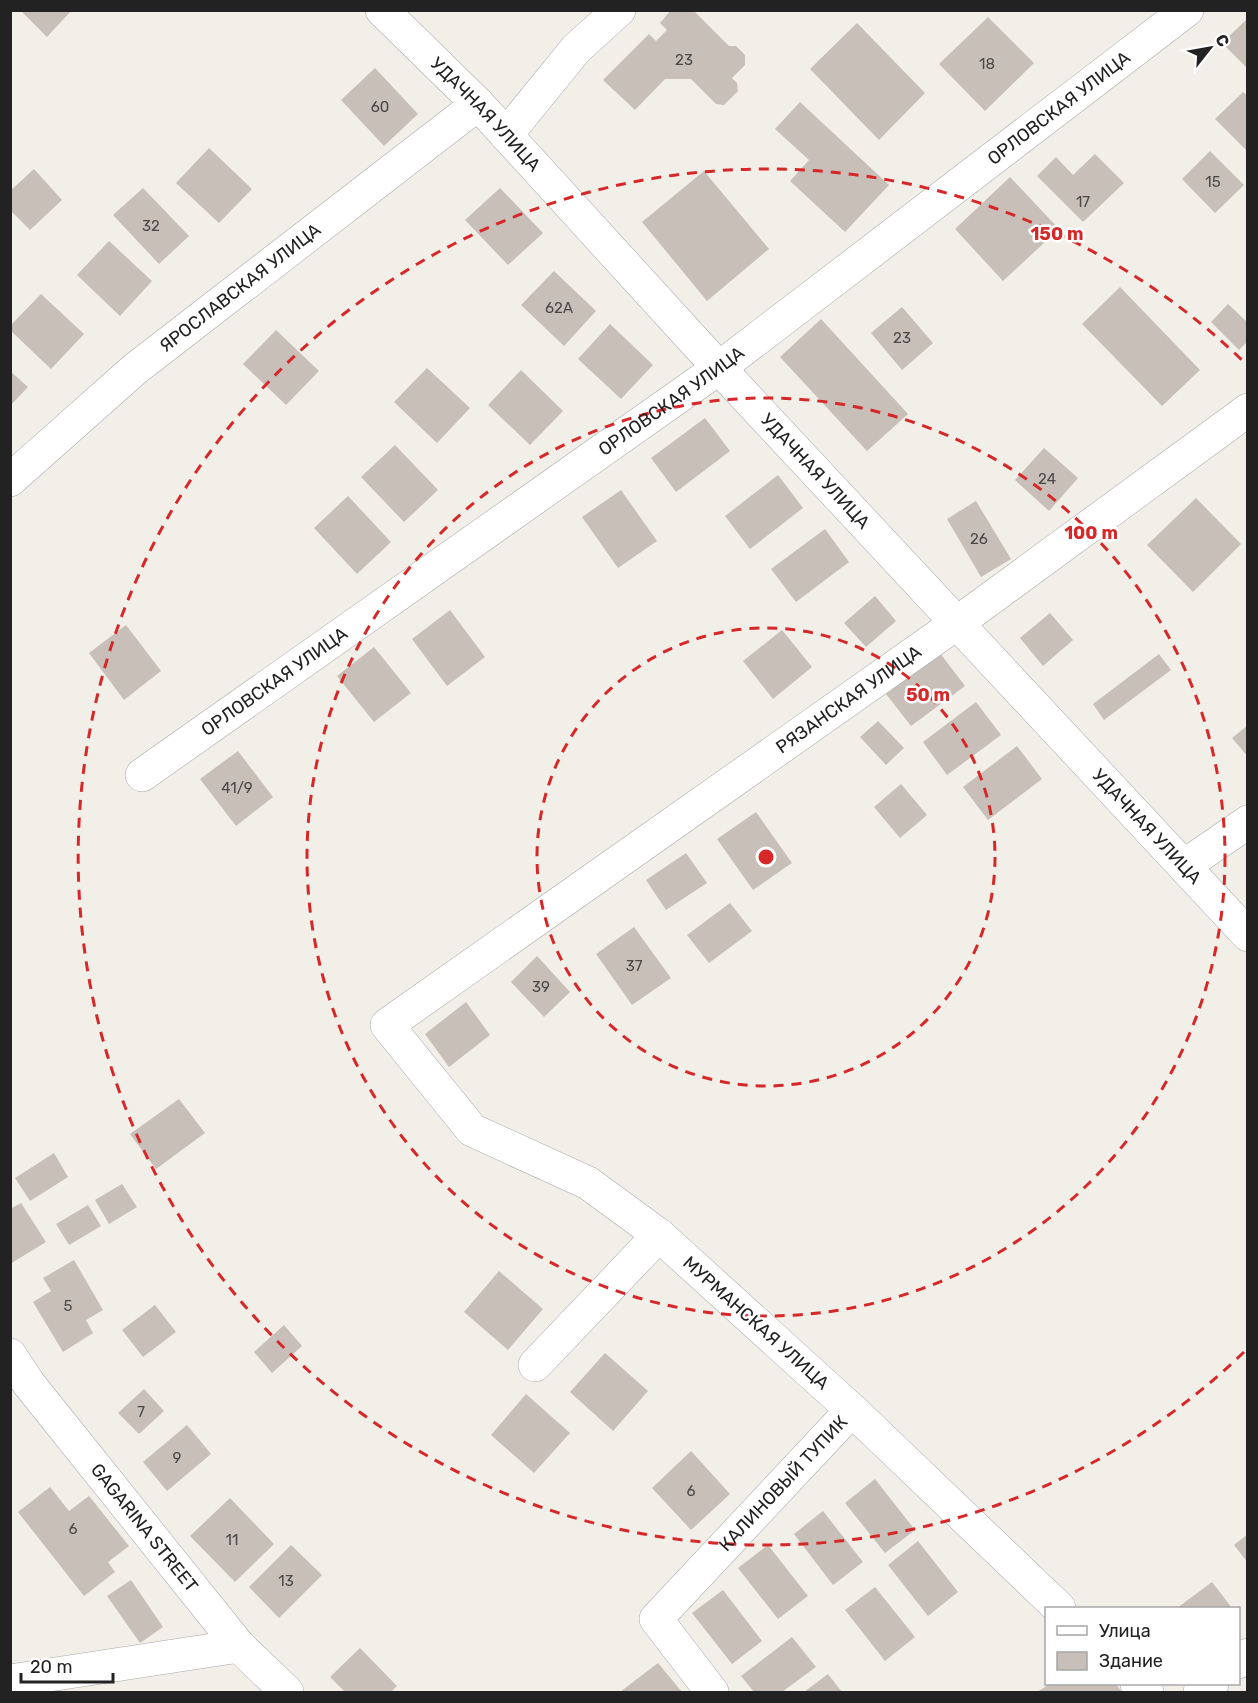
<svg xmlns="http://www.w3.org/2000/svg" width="1258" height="1703" font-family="Rubik,sans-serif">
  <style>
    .building { fill: #c7bfb8 }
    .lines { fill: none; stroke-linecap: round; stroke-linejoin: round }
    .minor-casing { stroke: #a9a9a9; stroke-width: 34 }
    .minor { stroke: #fff; stroke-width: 33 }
    .ring { fill: none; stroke: #d62828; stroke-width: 3; stroke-dasharray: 10 8 }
    .labels { text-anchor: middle; stroke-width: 5; stroke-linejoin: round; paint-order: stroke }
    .number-label { font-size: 15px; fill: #4b4948 }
    .street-label { font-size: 18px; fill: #222; stroke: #fff }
    .centre { fill: #d62828; stroke: #fff; stroke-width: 3 }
    .ring-label { font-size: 18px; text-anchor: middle; font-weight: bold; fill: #d62828; stroke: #fff; stroke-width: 5; stroke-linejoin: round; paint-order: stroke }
  </style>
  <rect width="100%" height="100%" fill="#f2efe9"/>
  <g class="building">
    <path d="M20 10H72L47 37Z"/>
    <path d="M671 10H693L729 46H736L745 55V65L732 78 737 83 738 91 724 105 716 104 691 79H665L635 110 603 80 649 34 656 41 667 30 660 23Z"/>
    <path d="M988 17 1034 63 985 111 939 64Z"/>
    <path d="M1248 18V69L1222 43Z"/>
    <path d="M857 23 925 93 879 140 810 69Z"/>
    <path d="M375 68 418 114 384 146 341 100Z"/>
    <path d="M1243 92 1248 96V152L1215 119Z"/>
    <path d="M800 102 889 185 845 232 790 181 809 160 775 129Z"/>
    <path d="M209 148 252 189 219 223 176 183Z"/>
    <path d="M1210 151 1244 185 1215 213 1182 179Z"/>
    <path d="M1095 154 1124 183 1083 222 1037 176 1056 157 1073 175Z"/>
    <path d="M34 169 62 200 30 230 10 210V191Z"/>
    <path d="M704 171 769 249 707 301 642 222Z"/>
    <path d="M1010 177 1059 229 1003 281 955 229Z"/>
    <path d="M143 188 189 236 159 264 113 215Z"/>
    <path d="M500 188 543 233 508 265 465 220Z"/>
    <path d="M109 241 152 281 120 316 77 275Z"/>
    <path d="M554 271 596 311 564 346 521 305Z"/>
    <path d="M1120 287 1200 370 1162 406 1082 324Z"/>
    <path d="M41 294 84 334 51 369 10 330V326Z"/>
    <path d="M1228 304 1248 323V341L1239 350 1211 322Z"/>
    <path d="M902 307 933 343 902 370 871 333Z"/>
    <path d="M821 319 908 414 867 451 780 357Z"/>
    <path d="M610 324 653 365 621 399 578 359Z"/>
    <path d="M276 330 319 371 286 405 243 364Z"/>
    <path d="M427 368 470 408 437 443 394 402Z"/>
    <path d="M521 370 563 411 530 445 488 405Z"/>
    <path d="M10 371 28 387 10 406Z"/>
    <path d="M705 418 730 451 676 492 651 458Z"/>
    <path d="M395 445 438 490 404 522 361 477Z"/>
    <path d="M1044 448 1078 478 1049 511 1015 480Z"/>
    <path d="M778 475 803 508 750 549 725 516Z"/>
    <path d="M621 490 657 541 618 568 582 517Z"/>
    <path d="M348 496 391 542 357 574 314 528Z"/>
    <path d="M1196 498 1241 544 1193 592 1147 545Z"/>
    <path d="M976 501 1011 559 981 577 947 519Z"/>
    <path d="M825 529 849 562 796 602 771 569Z"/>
    <path d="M875 596 896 621 866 647 844 623Z"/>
    <path d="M450 610 485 657 447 686 412 639Z"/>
    <path d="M1050 613 1073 640 1043 666 1020 638Z"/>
    <path d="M126 625 161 671 124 700 89 653Z"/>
    <path d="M782 630 812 667 773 699 743 661Z"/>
    <path d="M374 647 411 693 374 722 337 676Z"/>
    <path d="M940 653 965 686 911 726 886 694Z"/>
    <path d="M1159 654 1171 670 1104 720 1093 704Z"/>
    <path d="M976 702 1001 735 947 775 923 742Z"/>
    <path d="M878 721 904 748 886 765 860 737Z"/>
    <path d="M1248 725V757L1232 738Z"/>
    <path d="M1017 746 1042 779 988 820 963 787Z"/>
    <path d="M238 751 273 797 236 826 200 779Z"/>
    <path d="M901 784 927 815 900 838 874 807Z"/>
    <path d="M756 812 792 863 753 890 717 839Z"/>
    <path d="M686 853 707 883 666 910 646 880Z"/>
    <path d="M730 903 752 931 709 963 687 935Z"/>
    <path d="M634 927 671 978 632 1005 596 954Z"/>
    <path d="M537 956 570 992 544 1017 511 982Z"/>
    <path d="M466 1002 490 1035 449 1067 425 1034Z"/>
    <path d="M179 1099 205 1133 156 1169 130 1134Z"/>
    <path d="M54 1153 68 1177 30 1201 15 1178Z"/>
    <path d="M122 1184 137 1207 109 1224 95 1200Z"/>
    <path d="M21 1203 46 1242 10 1264V1209Z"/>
    <path d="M88 1205 101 1226 69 1245 56 1224Z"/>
    <path d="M74 1260 103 1310 86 1320 93 1333 63 1352 33 1302 51 1291 43 1278Z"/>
    <path d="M499 1271 543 1309 508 1350 464 1312Z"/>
    <path d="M155 1305 176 1332 143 1357 122 1330Z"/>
    <path d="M284 1325 302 1346 272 1373 254 1352Z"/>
    <path d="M605 1353 648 1391 613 1431 570 1392Z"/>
    <path d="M144 1389 164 1411 139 1434 118 1413Z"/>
    <path d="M526 1394 570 1433 534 1473 491 1435Z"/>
    <path d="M187 1425 211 1454 167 1491 143 1462Z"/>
    <path d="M691 1451 730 1494 691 1530 652 1488Z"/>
    <path d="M875 1479 915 1530 885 1553 845 1503Z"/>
    <path d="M50 1487 69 1511 89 1496 129 1546 108 1562 115 1572 84 1596 18 1512Z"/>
    <path d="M230 1498 274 1544 235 1582 190 1536Z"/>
    <path d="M823 1511 863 1562 833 1585 794 1534Z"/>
    <path d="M1248 1534V1563L1234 1545Z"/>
    <path d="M918 1541 958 1592 928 1616 888 1565Z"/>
    <path d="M291 1545 322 1575 279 1618 249 1587Z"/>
    <path d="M768 1545 808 1596 778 1619 738 1568Z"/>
    <path d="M131 1580 163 1627 140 1643 107 1596Z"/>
    <path d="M1212 1582 1232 1608H1177Z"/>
    <path d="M875 1587 915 1637 885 1661 845 1610Z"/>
    <path d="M723 1590 762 1641 732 1664 692 1613Z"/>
    <path d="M792 1637 816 1667 782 1692H754L741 1676Z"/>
    <path d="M360 1648 397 1686 391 1692H345L330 1677Z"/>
    <path d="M658 1663 682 1692H620Z"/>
    <path d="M828 1674 842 1692H804Z"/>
    <path d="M1050 1684H1116L1122 1692H1037Z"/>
  </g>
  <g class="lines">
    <g class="minor-casing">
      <g id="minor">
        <path id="s1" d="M382 10 478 104 719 368 1248 935"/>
        <path d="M506 135 576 49 619 10"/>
        <path id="s2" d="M10 480 135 369 478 104"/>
        <path id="s3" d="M142 775 719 368 1187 10"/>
        <path d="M1184 866 1248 822"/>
        <path id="s4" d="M10 1355 29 1384 239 1646 287 1692"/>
        <path d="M535 1365 659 1235"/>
        <path id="s5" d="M852 1410 659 1235 588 1183 472 1130 387 1025 957 623 1248 410"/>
        <path d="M1238 1662 1248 1655"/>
        <path d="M10 1681 239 1646"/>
        <path d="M1137 1684 1147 1692"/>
        <path id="s6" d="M712 1692 656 1619 852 1410 1059 1608"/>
        <path d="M1200 1692 1212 1684"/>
      </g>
    </g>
    <use href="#minor" class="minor"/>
  </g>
  <g class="ring">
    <circle cx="766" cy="857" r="229"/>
    <circle cx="766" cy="857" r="459"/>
    <path d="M1244 1352A688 688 0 1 1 1244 362"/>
  </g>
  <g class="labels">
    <g class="number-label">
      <text x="684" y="65">23</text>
      <text x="987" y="69">18</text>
      <text x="380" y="112">60</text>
      <text x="1213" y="187">15</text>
      <text x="1083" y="207">17</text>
      <text x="151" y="231">32</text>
      <text x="559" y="313">62А</text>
      <text x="902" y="343">23</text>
      <text x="1047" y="484">24</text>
      <text x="979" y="544">26</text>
      <text x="237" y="793">41/9</text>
      <text x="634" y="971">37</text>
      <text x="541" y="992">39</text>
      <text x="68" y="1311">5</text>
      <text x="141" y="1417">7</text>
      <text x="177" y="1463">9</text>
      <text x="691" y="1496">6</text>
      <text x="73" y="1534">6</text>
      <text x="232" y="1545">11</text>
      <text x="286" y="1586">13</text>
    </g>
    <g class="street-label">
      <text dy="6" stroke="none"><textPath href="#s3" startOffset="1134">ОРЛОВСКАЯ УЛИЦА</textPath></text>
      <text dy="6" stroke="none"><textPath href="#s1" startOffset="147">УДАЧНАЯ УЛИЦА</textPath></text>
      <text dy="6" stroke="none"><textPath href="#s2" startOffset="300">ЯРОСЛАВСКАЯ УЛИЦА</textPath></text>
      <text dy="6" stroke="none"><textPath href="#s3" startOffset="648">ОРЛОВСКАЯ УЛИЦА</textPath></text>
      <text dy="6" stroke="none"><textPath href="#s1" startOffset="633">УДАЧНАЯ УЛИЦА</textPath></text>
      <text dy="6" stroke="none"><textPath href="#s3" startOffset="162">ОРЛОВСКАЯ УЛИЦА</textPath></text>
      <text dy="6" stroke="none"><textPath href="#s5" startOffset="1176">РЯЗАНСКАЯ УЛИЦА</textPath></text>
      <text dy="6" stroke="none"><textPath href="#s1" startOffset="1119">УДАЧНАЯ УЛИЦА</textPath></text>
      <text transform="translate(756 1323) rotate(42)" y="6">МУРМАНСКАЯ УЛИЦА</text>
      <text dy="6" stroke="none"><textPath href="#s6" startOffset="278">КАЛИНОВЫЙ ТУПИК</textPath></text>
      <text dy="6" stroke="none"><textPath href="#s4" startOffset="219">GAGARINA STREET</textPath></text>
    </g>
  </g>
  <circle cx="766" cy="857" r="9" class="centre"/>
  <g class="ring-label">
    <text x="1057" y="240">150 m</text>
    <text x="1091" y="539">100 m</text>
    <text x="928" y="701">50 m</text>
  </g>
  <rect width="1258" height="1703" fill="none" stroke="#222222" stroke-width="24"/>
  <rect x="1045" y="1607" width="195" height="78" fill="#ffffff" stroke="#a7a7a7" stroke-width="1.5"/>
  <rect x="1057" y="1626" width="30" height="9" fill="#ffffff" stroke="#a7a7a7" stroke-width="1.5"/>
  <text x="1099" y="1637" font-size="18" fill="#222222">Улица</text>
  <rect x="1057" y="1652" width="30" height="18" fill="#c7bfb8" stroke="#a7a7a7" stroke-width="1.5"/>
  <text x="1099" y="1667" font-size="18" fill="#222222">Здание</text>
  <g transform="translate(1210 48) rotate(59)" stroke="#ffffff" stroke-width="4.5" paint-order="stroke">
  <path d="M0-4.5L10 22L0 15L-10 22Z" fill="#222222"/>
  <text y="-9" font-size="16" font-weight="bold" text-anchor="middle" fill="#222222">С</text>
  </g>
  <path d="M21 1673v9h92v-9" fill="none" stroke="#222222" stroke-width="3"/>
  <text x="30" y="1673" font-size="18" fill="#222222" stroke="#ffffff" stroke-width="4.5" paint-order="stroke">20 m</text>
</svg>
